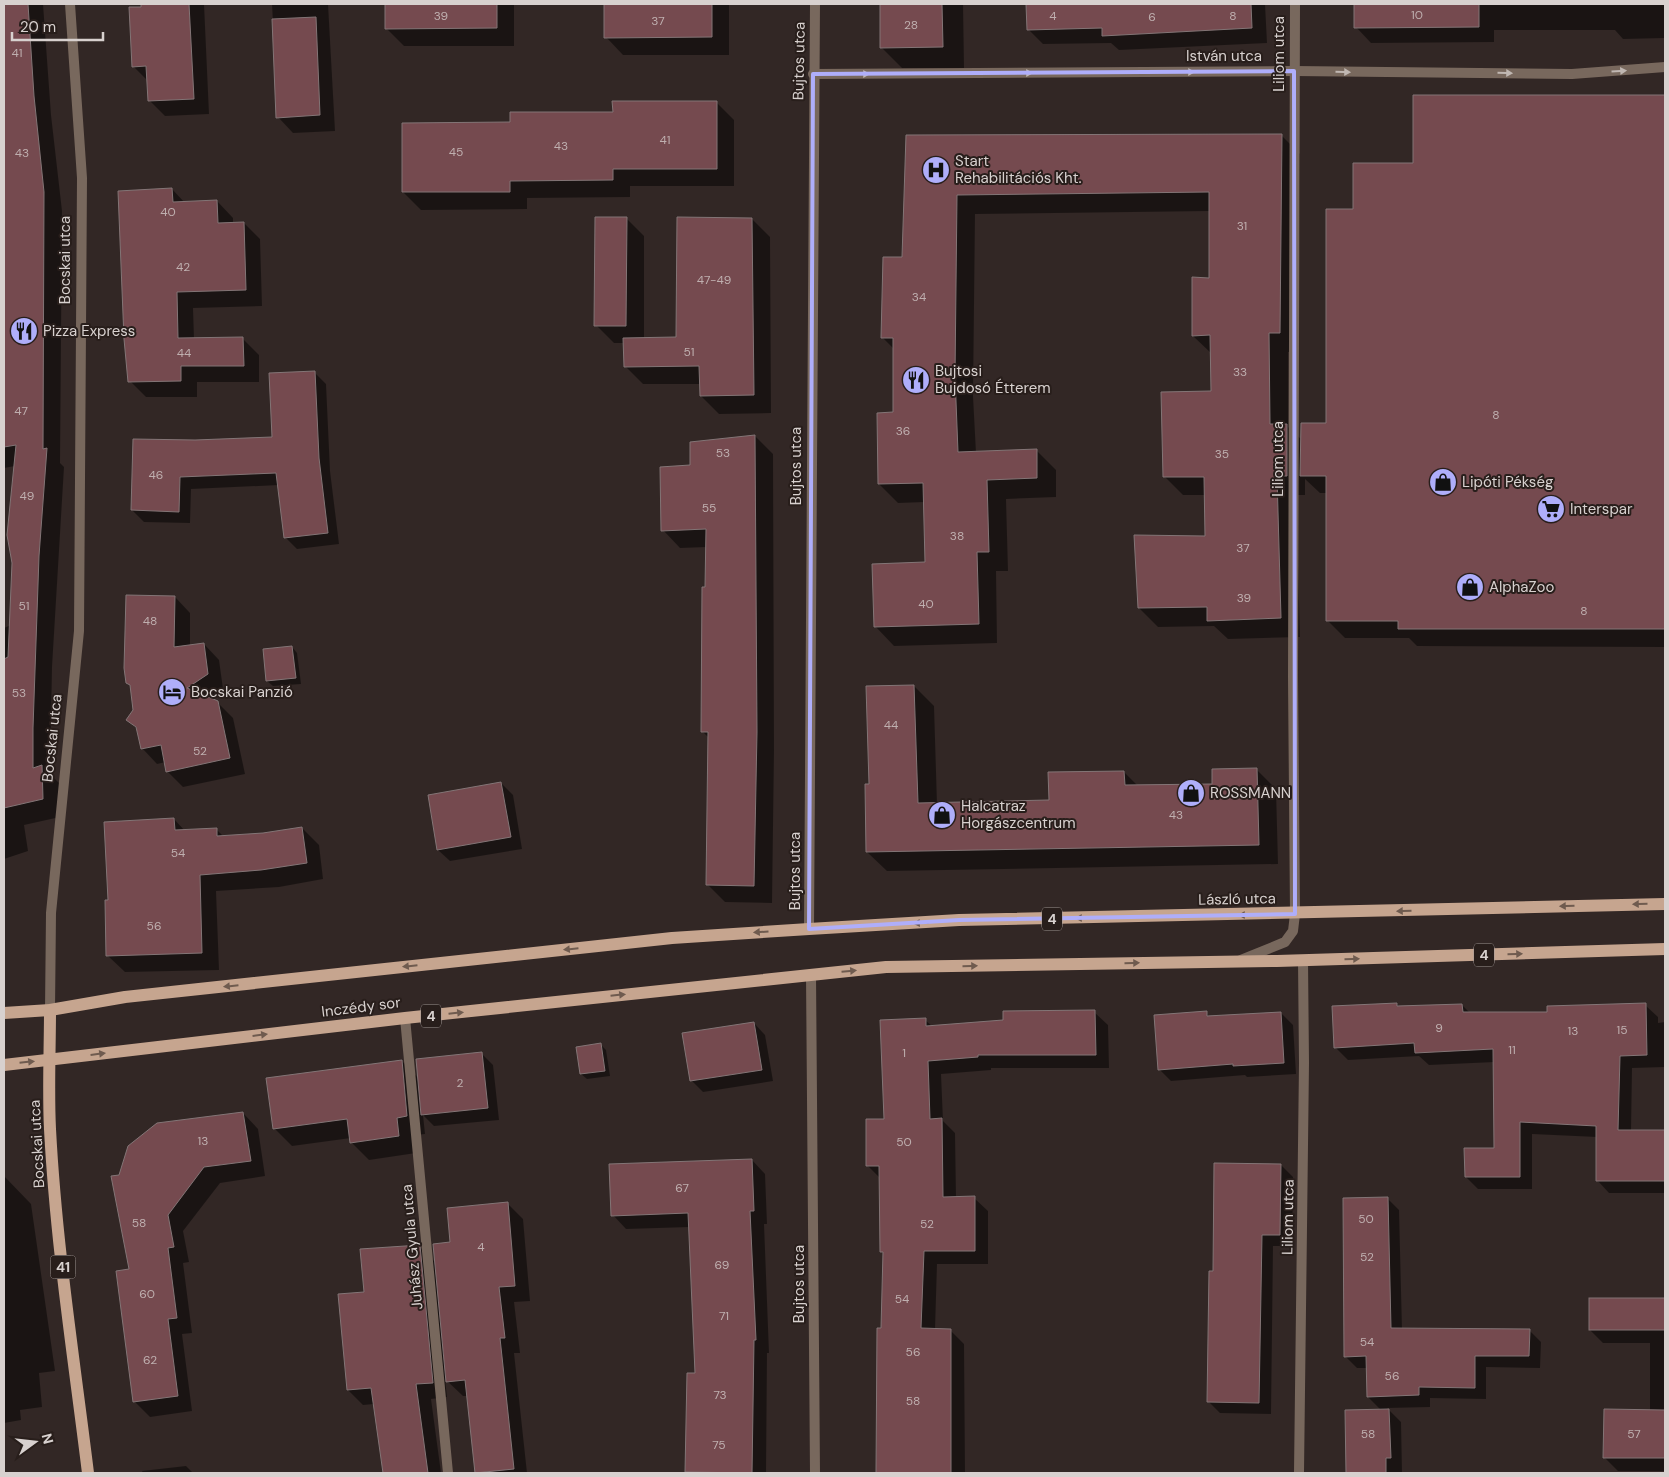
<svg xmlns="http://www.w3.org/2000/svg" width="1669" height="1477" font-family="'DM Sans',sans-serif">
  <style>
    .shadow { fill: #0007 }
    .building { fill: #754a4f; stroke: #837576 }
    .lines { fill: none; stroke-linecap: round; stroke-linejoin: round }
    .minor { stroke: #78685d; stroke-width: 10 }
    .tertiary { stroke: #78685d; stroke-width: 10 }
    .primary { stroke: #c6a58f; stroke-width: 12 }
    .oneway { fill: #c0b7b2 }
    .oneway2 { fill: #6f5b4f }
    .marked { fill: none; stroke: #afaefa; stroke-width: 4; stroke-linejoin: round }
    .labels { text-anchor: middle; stroke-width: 4; stroke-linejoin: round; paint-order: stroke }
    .number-label { font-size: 12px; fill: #bfafaf }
    .shield { fill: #281e1b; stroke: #a39b99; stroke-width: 1 }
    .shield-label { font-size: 14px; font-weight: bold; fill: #d8d1cf }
    .street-label { font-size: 15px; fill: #d8d1cf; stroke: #281e1b }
    .poi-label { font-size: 15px; fill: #d8d1cf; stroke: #281e1b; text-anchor: start }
  </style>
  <rect width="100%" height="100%" fill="#322725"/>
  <g class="shadow">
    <path d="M4 4H43L51 115 62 211 60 463 64 467 52 667 50 774 60 784V817L24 825 28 851 4 859V628L11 625 15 466 4 468Z"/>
    <path d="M142 4H204L209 114 165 116 149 100 148 81 133 66Z"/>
    <path d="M272 4H328L335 131 293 133 278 117Z"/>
    <path d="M386 4H514V46H404L386 28Z"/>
    <path d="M605 4H729V55H623L606 37Z"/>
    <path d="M882 4H963L964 68H902L881 47Z"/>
    <path d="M1027 4H1265L1267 43 1119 50 1111 43 1043 44 1028 29Z"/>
    <path d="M1355 4H1665V38L1623 39 1615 30H1494V42L1371 43 1356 27Z"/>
    <path d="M1414 96H1665V647L1417 646 1409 638H1345L1327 620V493H1320L1305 479V495H1296L1300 637 1228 639 1214 626 1158 627 1139 608 1207 538 1206 495H1183L1164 476 1212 392V354L1193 336 1210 279V211L975 214 973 396 976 453 1036 450 1056 470V497L1006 499 1008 571H996L997 643 894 646 875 626 926 563 925 502 898 503 879 484 894 414V349L883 338 903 258 907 136 1281 135 1300 154 1298 351 1288 352V427L1302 440 1327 425 1354 210 1415 165Z"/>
    <path d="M716 102 734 120V186H630V197L527 198V209L421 210 403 192 511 123Z"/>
    <path d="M172 189 185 203 217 201 233 218V223H244L260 239 262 306 193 308 194 339H243L259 355V382H197V397H146L130 381Z"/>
    <path d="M626 218 644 236V339L678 338 752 219 770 237 771 413 719 414 701 396V384H643L625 366V343H614L596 325Z"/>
    <path d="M314 372 326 384 330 471 339 544 297 549 285 537 279 485 191 489 190 523 144 522 132 510 195 442 274 438Z"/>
    <path d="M755 436 773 454 774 750 772 903 725 902 707 884 710 739 702 731 707 547 680 548 663 530 691 466Z"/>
    <path d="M175 597 190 613V646L204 644 219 660 223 689 209 699 217 702 233 718 245 774 183 787 168 772 166 762 157 764 142 748 138 730 128 720 135 710Z"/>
    <path d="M292 647 297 653 301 684 273 686 267 681Z"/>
    <path d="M914 686 934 706 937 804 1050 801 1124 772 1138 786 1213 785 1257 770 1276 789 1278 864 887 871 867 852 870 785Z"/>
    <path d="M501 783 513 795 522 849 450 861 438 850Z"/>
    <path d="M174 819 185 831 216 829 224 837 263 834 302 828 319 845 323 879 279 887 216 891 219 970 125 972 107 955 109 901Z"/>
    <path d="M1397 1004 1400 1007 1462 1005 1471 1014H1548L1645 1005 1658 1017V1023L1665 1022V1067L1632 1068 1631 1131 1665 1132V1193H1609L1597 1180V1137L1532 1134V1189H1478L1466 1177 1495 1149V1062L1429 1065 1419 1056 1348 1060 1335 1047Z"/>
    <path d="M1094 1012 1108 1025 1109 1068H991V1070L941 1074 943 1121 955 1133 956 1198H974L988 1211V1264H937L935 1330H950L964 1344 965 1473H876L878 1329H882L884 1254 881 1251V1179L867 1165 925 1020 933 1027Z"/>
    <path d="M1206 1013 1211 1018 1281 1013 1293 1025 1296 1074 1247 1077 1245 1075 1171 1081 1159 1069Z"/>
    <path d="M754 1023 765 1035 773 1081 703 1092 691 1080Z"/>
    <path d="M601 1045 606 1050 610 1076 587 1079 581 1074Z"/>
    <path d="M481 1053 493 1065 499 1120 434 1126 423 1115 425 1134 414 1135 416 1153 369 1160 351 1142V1138L292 1146 274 1128 402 1061 419 1079Z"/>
    <path d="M243 1113 258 1129 265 1176 220 1183 183 1231 189 1262 183 1263 192 1333 182 1334 192 1411 150 1417 134 1401 130 1270 120 1176Z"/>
    <path d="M752 1160 765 1174 767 1224H764L769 1353H767L766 1473H688L687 1471 697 1374 690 1227 626 1229 613 1215Z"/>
    <path d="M1281 1165 1293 1177 1292 1246H1273L1271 1414 1220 1413 1208 1401 1214 1272Z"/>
    <path d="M4 1176 31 1204 55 1371 39 1373 42 1407 20 1410 21 1420 4 1423Z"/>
    <path d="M1387 1198 1399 1210 1402 1330H1529L1541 1342 1540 1368 1486 1367V1399L1430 1398V1407L1387 1408 1401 1422 1402 1473H1342H1348L1346 1412 1382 1411 1368 1397 1367 1368H1357L1345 1356Z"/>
    <path d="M507 1203 523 1219 530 1301 514 1302 520 1353H514L527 1473H477L468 1396H463L445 1379 447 1397 431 1399 441 1473H384L374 1404 363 1405 348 1390 365 1293 419 1246 436 1263 452 1243Z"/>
    <path d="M1665 1299V1471H1618L1604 1457 1650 1411V1343H1603L1590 1330V1300Z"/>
    <path d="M186 1466 193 1473H143L142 1471Z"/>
  </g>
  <g class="building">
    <path d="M4 4H28L34 96 44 192 43 449 47 448 39 556 33 728V768L42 765 43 799 4 808V659L8 657 12 563 7 535 16 445 4 447Z"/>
    <path d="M141 4H189L194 99 148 101 146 66 132 67 129 7H141Z"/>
    <path d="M385 4H497V28L385 29Z"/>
    <path d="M604 4H712V37L604 38Z"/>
    <path d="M880 4H942L943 47 880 48Z"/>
    <path d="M1026 4H1251L1252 28 1102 36V28L1027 30Z"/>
    <path d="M1354 4H1479V27L1354 28Z"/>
    <path d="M316 17 320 115 276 118 272 19Z"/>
    <path d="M1413 95H1665V629H1398V621H1326V476H1300L1301 423H1326V209H1353V163H1413Z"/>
    <path d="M612 101H717V169H613V180L510 181V192H402V123L510 122V112H613Z"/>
    <path d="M1282 134 1280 333H1269L1270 424H1287V476H1277L1281 618 1207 621V607L1138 608 1134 535 1205 536 1204 477H1163L1161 392 1211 391 1210 335 1192 336V277L1209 278V192L957 195 955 376 958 452 1037 449V478L987 480 989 552H977L979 624 874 627 872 564 925 562 923 483 878 484 877 413 893 412V338H881L883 257H902L906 135Z"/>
    <path d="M172 188 173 202 217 200 218 223 244 222 246 290 177 292 178 338 243 337 244 366H181V381L128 382 124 339 118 191Z"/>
    <path d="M595 217H627L626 326H594Z"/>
    <path d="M677 217 752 218 754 395 700 396 699 366 624 367 623 338 676 337Z"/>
    <path d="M315 371 319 458 328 533 284 538 276 473 180 477 179 512 131 510 133 439 195 440 272 437 269 373Z"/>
    <path d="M755 435 757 732 754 886 706 885 708 732H701L702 587H705L706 529 661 531 660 467 690 465V442Z"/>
    <path d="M126 595 175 596 174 647 204 643 208 674 187 688 218 701 230 758 166 772 161 745 141 749 136 727 126 720 133 710 130 685 126 683 124 668Z"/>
    <path d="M292 646 296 678 266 681 263 649Z"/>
    <path d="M914 685 918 803 1049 800 1048 772 1124 771 1125 785 1212 784V769L1257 768 1259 845 866 852 865 784H869L866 686Z"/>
    <path d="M501 782 511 837 437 850 428 795Z"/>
    <path d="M174 818 175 830 217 828V836L263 833 302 827 307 863 261 870 200 875 202 953 106 956 105 900H108L104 822Z"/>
    <path d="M1397 1003V1006L1462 1004 1463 1012H1547V1006L1646 1003 1647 1055 1620 1056 1618 1130H1665V1181H1596V1126L1520 1122V1177H1465L1464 1148H1494L1493 1049 1415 1053 1414 1043 1334 1048 1332 1006Z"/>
    <path d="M1095 1010 1096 1055H978V1057L928 1061 930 1119 942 1118 943 1197 975 1196V1251H924L921 1328 951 1329V1473H876L877 1328H881L883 1252H880L879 1166H866V1119H884L880 1020 926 1018V1026L1003 1020V1011Z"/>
    <path d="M1207 1011V1016L1281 1012 1284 1063 1233 1066V1064L1158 1070 1154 1015Z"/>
    <path d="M754 1022 762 1070 690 1081 682 1033Z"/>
    <path d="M601 1043 605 1071 580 1074 576 1047Z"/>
    <path d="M482 1052 488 1108 421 1115 416 1059Z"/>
    <path d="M402 1060 407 1116 397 1118 399 1136 350 1143 347 1119 273 1129 266 1078Z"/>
    <path d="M243 1112 251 1161 204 1167 168 1215 174 1247 168 1248 177 1318 168 1319 178 1396 133 1402 116 1271 129 1269 111 1176 119 1175 128 1146 157 1123Z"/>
    <path d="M752 1159 754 1211H750L756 1340H754L752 1473 685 1472 687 1373H695L688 1213 611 1216 609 1164Z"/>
    <path d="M1214 1163 1281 1164 1280 1235H1262L1259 1403 1207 1402 1209 1271H1213Z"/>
    <path d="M1388 1197 1391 1328 1530 1329 1529 1356H1475V1388L1419 1387V1395L1367 1397 1366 1356 1344 1357 1343 1198Z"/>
    <path d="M508 1202 515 1286 499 1287 505 1338H500L514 1469 475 1473 465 1380 446 1382 433 1244 450 1242 447 1208Z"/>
    <path d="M420 1245 433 1383 416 1384 428 1473H383L371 1388 347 1390 338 1294 364 1292 360 1249Z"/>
    <rect x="1589" y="1298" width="76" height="32"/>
    <path d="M1389 1409 1391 1458H1386V1473H1346L1345 1410Z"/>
    <path d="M1604 1409 1665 1410V1458H1603Z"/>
  </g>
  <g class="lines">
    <g class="minor">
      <path d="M813 74 1294 71 1572 74 1665 67"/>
      <path d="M809 929 815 4"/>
      <path d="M1241 960 1285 942 1293 931 1295 914 1293 677 1295 4"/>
      <path d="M811 974 815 1473"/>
      <path d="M405 1018 448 1473"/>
      <path d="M1299 1473 1304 1063 1303 960"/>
    </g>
    <path class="tertiary" d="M50 1010 51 913 79 631 82 178 70 4"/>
    <g class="primary">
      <path d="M50 1010C50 1050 48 1089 50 1129 56 1244 74 1359 88 1473"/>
      <path d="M4 1013 50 1010 125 997 672 938 809 929 959 920 1665 904"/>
      <path d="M4 1065 405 1018 886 967 1277 961 1665 949"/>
    </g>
  </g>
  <defs><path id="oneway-solid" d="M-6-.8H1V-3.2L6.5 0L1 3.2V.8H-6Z" transform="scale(1.25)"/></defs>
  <g class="oneway">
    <use href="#oneway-solid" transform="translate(1619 71) rotate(-4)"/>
    <use href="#oneway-solid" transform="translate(1187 72)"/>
    <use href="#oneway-solid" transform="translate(1343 72) rotate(1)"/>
    <use href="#oneway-solid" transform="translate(1025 73)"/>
    <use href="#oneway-solid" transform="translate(1505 73) rotate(1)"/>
    <use href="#oneway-solid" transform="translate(862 74)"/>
  </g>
  <g class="oneway2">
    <use href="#oneway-solid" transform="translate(1640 904) rotate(179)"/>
    <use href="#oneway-solid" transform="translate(1567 906) rotate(178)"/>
    <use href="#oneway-solid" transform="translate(1404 911) rotate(178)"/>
    <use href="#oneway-solid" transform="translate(1246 915) rotate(179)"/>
    <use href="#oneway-solid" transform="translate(1083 918) rotate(179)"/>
    <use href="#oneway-solid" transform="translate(921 923) rotate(177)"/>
    <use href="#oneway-solid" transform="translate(761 932) rotate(176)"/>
    <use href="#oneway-solid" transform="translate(571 949) rotate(174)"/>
    <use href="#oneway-solid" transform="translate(1515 954) rotate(-2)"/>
    <use href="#oneway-solid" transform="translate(1352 959) rotate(-2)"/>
    <use href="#oneway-solid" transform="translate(1132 963) rotate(-1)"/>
    <use href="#oneway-solid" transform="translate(410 966) rotate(174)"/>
    <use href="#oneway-solid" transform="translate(970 966) rotate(-1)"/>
    <use href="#oneway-solid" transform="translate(849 971) rotate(-5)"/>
    <use href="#oneway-solid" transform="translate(231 986) rotate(174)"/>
    <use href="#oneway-solid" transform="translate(618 995) rotate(-6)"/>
    <use href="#oneway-solid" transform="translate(456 1013) rotate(-6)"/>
    <use href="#oneway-solid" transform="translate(260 1035) rotate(-7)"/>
    <use href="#oneway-solid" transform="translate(98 1054) rotate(-7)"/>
    <use href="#oneway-solid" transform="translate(27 1062) rotate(-6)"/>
  </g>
  <path class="marked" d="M1294 71 1295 914 959 920 809 929 813 74Z"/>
  <defs>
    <g id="hospital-disc" transform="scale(1.4375)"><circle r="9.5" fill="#afaefa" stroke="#281e1b"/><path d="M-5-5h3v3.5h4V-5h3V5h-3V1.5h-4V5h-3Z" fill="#111"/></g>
    <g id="restaurant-disc" transform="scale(1.4375)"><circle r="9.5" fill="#afaefa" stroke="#281e1b"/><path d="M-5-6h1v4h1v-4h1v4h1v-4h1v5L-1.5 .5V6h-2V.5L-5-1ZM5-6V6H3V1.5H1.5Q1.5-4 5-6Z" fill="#111"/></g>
    <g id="shop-disc" transform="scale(1.4375)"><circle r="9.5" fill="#afaefa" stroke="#281e1b"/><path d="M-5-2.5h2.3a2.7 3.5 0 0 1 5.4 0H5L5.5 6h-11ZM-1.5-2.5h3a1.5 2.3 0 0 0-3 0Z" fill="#111"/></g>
    <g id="supermarket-disc" transform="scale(1.4375)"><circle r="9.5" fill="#afaefa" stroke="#281e1b"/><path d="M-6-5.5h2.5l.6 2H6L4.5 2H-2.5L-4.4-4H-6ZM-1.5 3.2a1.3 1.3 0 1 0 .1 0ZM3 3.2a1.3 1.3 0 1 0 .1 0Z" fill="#111"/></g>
    <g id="hotel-disc" transform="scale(1.4375)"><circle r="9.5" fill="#afaefa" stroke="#281e1b"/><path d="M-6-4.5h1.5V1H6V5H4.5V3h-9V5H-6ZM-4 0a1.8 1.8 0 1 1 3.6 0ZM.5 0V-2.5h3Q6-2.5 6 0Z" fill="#111"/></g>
  </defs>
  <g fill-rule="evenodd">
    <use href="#hospital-disc" x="936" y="170"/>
    <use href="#restaurant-disc" x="24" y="331"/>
    <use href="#restaurant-disc" x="916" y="380"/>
    <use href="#shop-disc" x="1443" y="482"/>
    <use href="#supermarket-disc" x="1551" y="509"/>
    <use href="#shop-disc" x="1470" y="587"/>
    <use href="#hotel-disc" x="172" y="692"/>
    <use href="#shop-disc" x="1191" y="793"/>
    <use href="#shop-disc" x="942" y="815"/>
  </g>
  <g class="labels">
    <g class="number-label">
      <text x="1417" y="19">10</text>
      <text x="441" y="20">39</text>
      <text x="1053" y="20">4</text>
      <text x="1233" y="20">8</text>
      <text x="1152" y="21">6</text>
      <text x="658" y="25">37</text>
      <text x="911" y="29">28</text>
      <text x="17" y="57">41</text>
      <text x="665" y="144">41</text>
      <text x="561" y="150">43</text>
      <text x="456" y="156">45</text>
      <text x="22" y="157">43</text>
      <text x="168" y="216">40</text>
      <text x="1242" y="230">31</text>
      <text x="183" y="271">42</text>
      <text x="714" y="284">47-49</text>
      <text x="919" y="301">34</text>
      <text x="689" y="356">51</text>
      <text x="184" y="357">44</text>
      <text x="1240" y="376">33</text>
      <text x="21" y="415">47</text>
      <text x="1496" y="419">8</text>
      <text x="903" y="435">36</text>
      <text x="723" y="457">53</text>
      <text x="1222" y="458">35</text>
      <text x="156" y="479">46</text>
      <text x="27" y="500">49</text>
      <text x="709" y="512">55</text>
      <text x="957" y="540">38</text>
      <text x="1243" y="552">37</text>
      <text x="1244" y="602">39</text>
      <text x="926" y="608">40</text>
      <text x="24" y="610">51</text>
      <text x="1584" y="615">8</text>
      <text x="150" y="625">48</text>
      <text x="19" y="697">53</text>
      <text x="891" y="729">44</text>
      <text x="200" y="755">52</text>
      <text x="1176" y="819">43</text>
      <text x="178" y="857">54</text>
      <text x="154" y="930">56</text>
      <text x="1439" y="1032">9</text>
      <text x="1622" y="1034">15</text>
      <text x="1573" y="1035">13</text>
      <text x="1512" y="1054">11</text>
      <text x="904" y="1057">1</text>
      <text x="460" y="1087">2</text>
      <text x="203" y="1145">13</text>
      <text x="904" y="1146">50</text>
      <text x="682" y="1192">67</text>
      <text x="1366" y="1223">50</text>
      <text x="139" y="1227">58</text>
      <text x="927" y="1228">52</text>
      <text x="481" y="1251">4</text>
      <text x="1367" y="1261">52</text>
      <text x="722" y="1269">69</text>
      <text x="147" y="1298">60</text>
      <text x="902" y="1303">54</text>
      <text x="724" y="1320">71</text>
      <text x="1367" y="1346">54</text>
      <text x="913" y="1356">56</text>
      <text x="150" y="1364">62</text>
      <text x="1392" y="1380">56</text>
      <text x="720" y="1399">73</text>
      <text x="913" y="1405">58</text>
      <text x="1368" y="1438">58</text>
      <text x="1634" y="1438">57</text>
      <text x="719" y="1449">75</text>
    </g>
    <g class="shield">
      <rect x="1042" y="907.5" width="20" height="23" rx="4"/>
      <rect x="1474" y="943.5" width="20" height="23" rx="4"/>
      <rect x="421" y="1004.5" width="20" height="23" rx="4"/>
      <rect x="50.5" y="1255.5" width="25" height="23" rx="4"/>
    </g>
    <g class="shield-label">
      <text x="1052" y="924">4</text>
      <text x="1484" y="960">4</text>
      <text x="431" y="1021">4</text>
      <text x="63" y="1272">41</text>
    </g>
    <g class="street-label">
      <text transform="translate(1279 54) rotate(-90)" y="5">Liliom utca</text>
      <text x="1224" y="61">István utca</text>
      <text transform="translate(799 61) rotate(-89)" y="5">Bujtos utca</text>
      <text transform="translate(65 260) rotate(-90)" y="5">Bocskai utca</text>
      <text transform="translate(1278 459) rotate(-90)" y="5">Liliom utca</text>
      <text transform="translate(796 466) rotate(-90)" y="5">Bujtos utca</text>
      <text transform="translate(52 738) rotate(-84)" y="5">Bocskai utca</text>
      <text transform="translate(795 871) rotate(-90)" y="5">Bujtos utca</text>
      <text transform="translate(1237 899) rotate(-1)" y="5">László utca</text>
      <text transform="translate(361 1007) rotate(-7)" y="5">Inczédy sor</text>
      <text transform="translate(37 1144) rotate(-93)" y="5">Bocskai utca</text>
      <text transform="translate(1288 1217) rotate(-89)" y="5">Liliom utca</text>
      <text transform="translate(412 1247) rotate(-95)" y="5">Juhász Gyula utca</text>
      <text transform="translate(799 1284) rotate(-90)" y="5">Bujtos utca</text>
    </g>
    <g class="poi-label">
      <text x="955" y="166">Start<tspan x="955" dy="17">Rehabilitációs Kht.</tspan></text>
      <text x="43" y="336">Pizza Express</text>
      <text x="935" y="376">Bujtosi<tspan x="935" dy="17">Bujdosó Étterem</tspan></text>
      <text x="1462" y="487">Lipóti Pékség</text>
      <text x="1570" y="514">Interspar</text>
      <text x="1489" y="592">AlphaZoo</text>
      <text x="191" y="697">Bocskai Panzió</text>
      <text x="1210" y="798">ROSSMANN</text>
      <text x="961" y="811">Halcatraz<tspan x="961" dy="17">Horgászcentrum</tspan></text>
    </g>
  </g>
  <rect width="1669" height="1477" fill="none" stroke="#d8d1cf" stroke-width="10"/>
  <g transform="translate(35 1442) rotate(75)" stroke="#281e1b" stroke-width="4" paint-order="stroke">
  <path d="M0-4L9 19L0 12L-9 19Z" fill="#d8d1cf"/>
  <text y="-8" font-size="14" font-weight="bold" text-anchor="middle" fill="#d8d1cf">N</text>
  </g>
  <path d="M12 32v8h91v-8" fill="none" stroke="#d8d1cf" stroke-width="2.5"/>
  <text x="20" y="32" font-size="15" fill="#d8d1cf" stroke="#281e1b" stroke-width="4" paint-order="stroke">20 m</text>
</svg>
